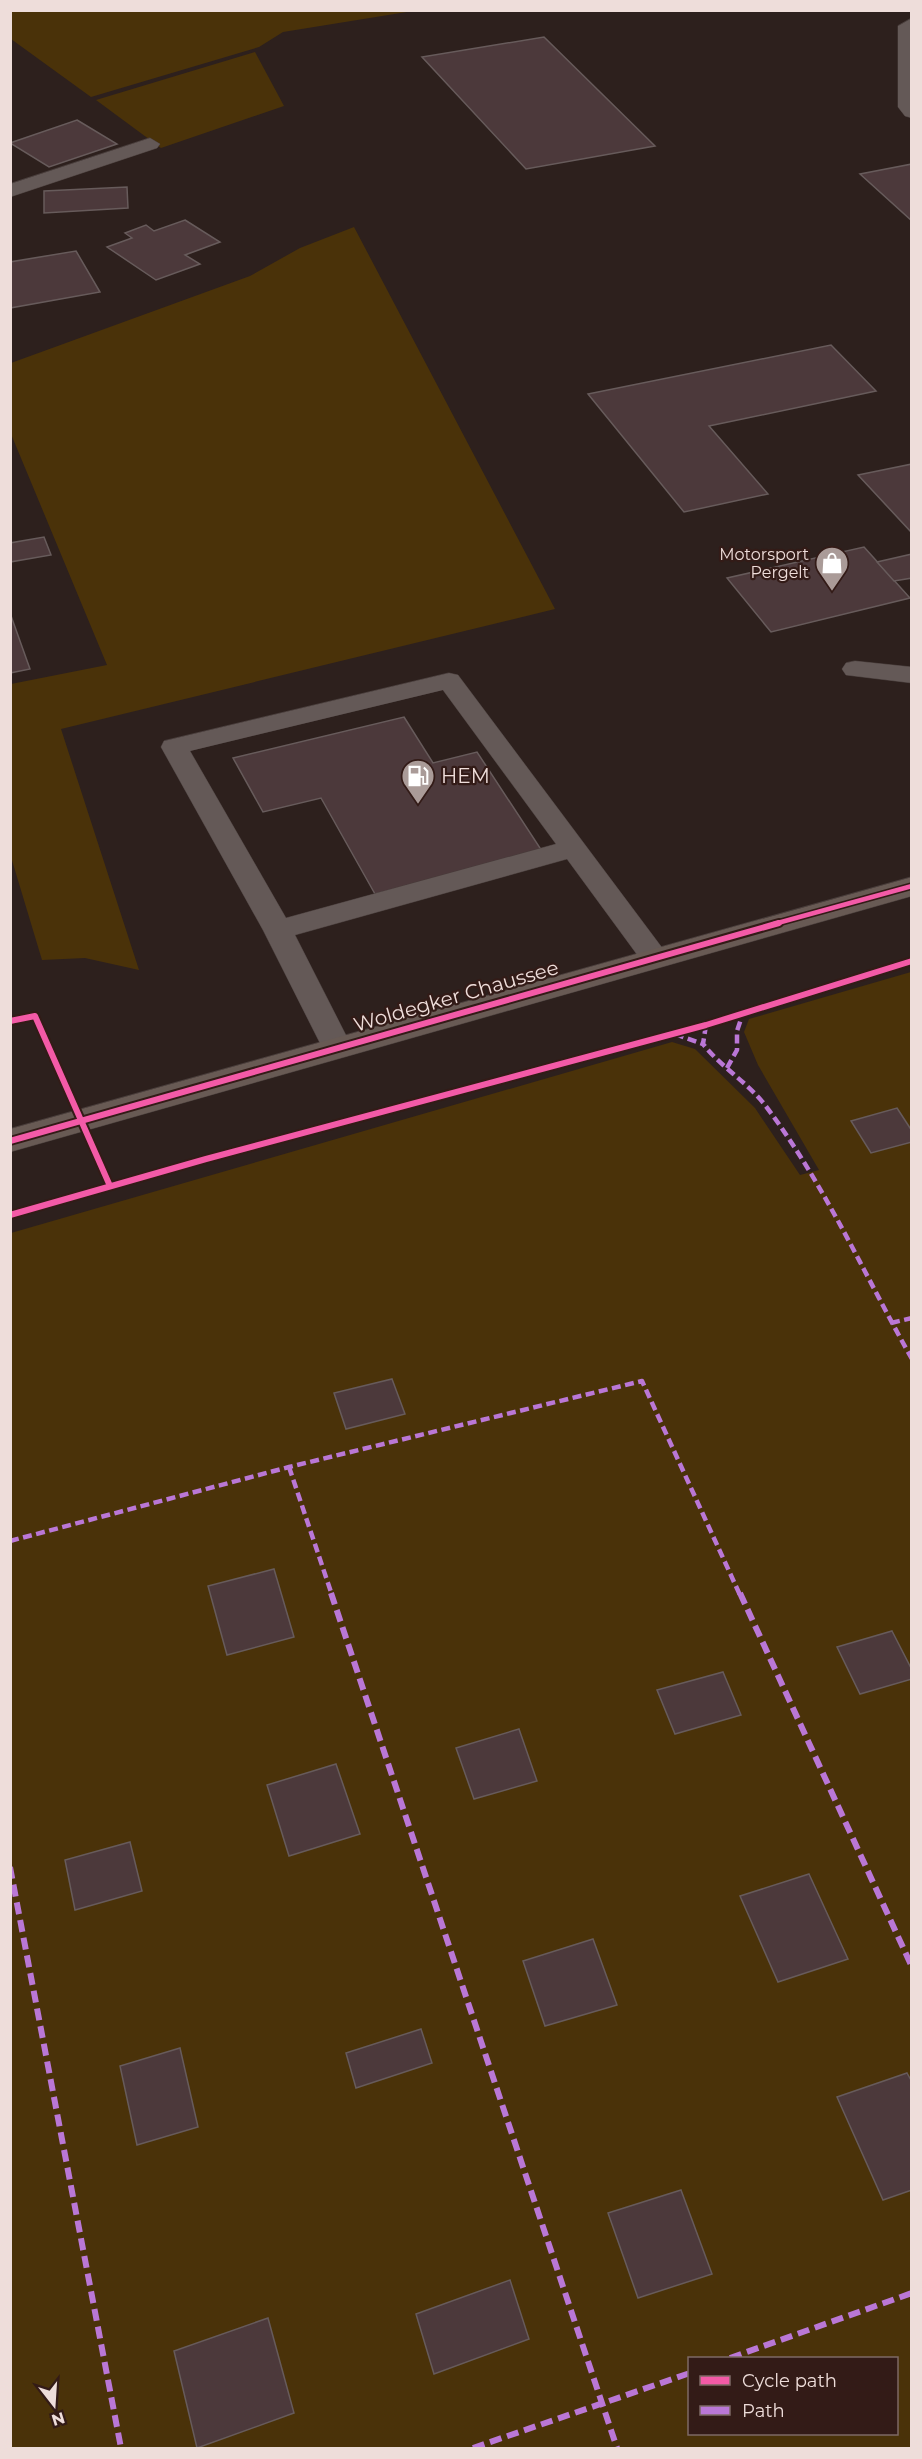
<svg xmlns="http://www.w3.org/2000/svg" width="922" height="2459" font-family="Montserrat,sans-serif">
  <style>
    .green { fill: #4a3209; fill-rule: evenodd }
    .building { fill: #4c393b; stroke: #675b5b; stroke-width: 1.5 }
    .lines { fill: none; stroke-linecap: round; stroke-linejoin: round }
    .minor-casing { stroke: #483d3b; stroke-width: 1 }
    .major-casing { stroke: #483d3b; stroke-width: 1 }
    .minor { fill: #645957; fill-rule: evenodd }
    .major { fill: #685a54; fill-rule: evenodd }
    .quiet-far1 { stroke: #ba77d6; stroke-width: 4.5; stroke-dasharray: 9 4.5; stroke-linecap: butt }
    .quiet { stroke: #ba77d6; stroke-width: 6; stroke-dasharray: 12 6; stroke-linecap: butt }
    .cycleway-far1-casing { stroke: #331b17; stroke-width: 8 }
    .cycleway-casing { stroke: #331b17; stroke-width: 10 }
    .cycleway-far1 { stroke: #f35aa7; stroke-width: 4.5 }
    .cycleway { stroke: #f35aa7; stroke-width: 6 }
    .labels { text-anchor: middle; stroke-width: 4.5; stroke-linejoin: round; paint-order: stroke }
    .far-poi-label { font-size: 16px; fill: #eeddda; stroke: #331b17; text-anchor: end }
    .poi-label { font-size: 20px; fill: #eeddda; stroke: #331b17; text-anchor: start }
    .street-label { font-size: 20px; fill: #eeddda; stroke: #331b17 }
  </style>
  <rect width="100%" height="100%" fill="#2d201d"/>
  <g class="green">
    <path d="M11 10H413V11L283 32 259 47 91 97 11 39Z"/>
    <path d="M255 52 284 106 161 148 96 100Z"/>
    <path d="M354 227 555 609 61 729 139 970 85 958 42 960 11 857V684L107 665 11 434V363L250 276 300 248Z"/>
    <path d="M911 972V2448H11V1233L672 1042 695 1049 755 1108 800 1175 819 1170 758 1065 744 1032 749 1019ZM690 2358H896V2434H690Z"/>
  </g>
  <g class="building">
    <path d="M544 37 655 146 526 169 422 57Z"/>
    <path d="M77 120 117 144 49 167 10 143Z"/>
    <path d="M912 164V221L860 174Z"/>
    <path d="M127 187 128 208 44 213V191Z"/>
    <path d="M185 220 220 242 185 255 200 264 156 280 107 247 132 238 125 233 146 225 154 231Z"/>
    <path d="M76 251 100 292 10 308V262Z"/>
    <path d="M831 345 876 391 709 426 768 494 684 512 588 394Z"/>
    <path d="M912 464V533L858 475Z"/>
    <path d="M44 537 51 555 10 562V543Z"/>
    <path d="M864 547 910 598 771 632 727 578Z"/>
    <path d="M912 554V578L894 581 877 562Z"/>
    <path d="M10 613 30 669 10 673Z"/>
    <path d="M404 717 433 763 477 752 542 851 375 894 321 798 263 812 233 758Z"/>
    <path d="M897 1108 912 1131V1142L871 1153 851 1121Z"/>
    <path d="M392 1379 405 1414 346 1429 334 1393Z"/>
    <path d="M274 1569 294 1637 227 1655 208 1586Z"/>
    <path d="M892 1631 912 1670V1679L860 1694 837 1647Z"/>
    <path d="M723 1672 741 1715 675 1734 657 1690Z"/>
    <path d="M519 1729 537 1781 474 1799 456 1748Z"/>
    <path d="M336 1764 360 1834 289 1856 267 1785Z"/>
    <path d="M130 1842 142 1891 75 1910 65 1860Z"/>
    <path d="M809 1874 848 1959 778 1982 740 1896Z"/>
    <path d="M593 1939 617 2005 545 2026 523 1961Z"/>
    <path d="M421 2029 432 2063 356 2088 346 2053Z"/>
    <path d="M180 2048 198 2127 137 2145 120 2066Z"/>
    <path d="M907 2073 912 2082V2190L883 2200 837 2097Z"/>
    <path d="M681 2190 712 2274 638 2298 608 2213Z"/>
    <path d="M510 2280 529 2339 434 2374 416 2314Z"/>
    <path d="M268 2318 294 2413 197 2448 174 2351Z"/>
  </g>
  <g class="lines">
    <g class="minor-casing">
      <g id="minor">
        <path d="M912 18V118L905 116 898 107V26Z"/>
        <path d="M150 138 160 144 157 148 10 197V184Z"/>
        <path d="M855 661 912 667V683L846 675 842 669 846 663Z"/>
        <path d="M449 673 458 675 669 957 664 964 654 967 644 964 567 859 295 935 352 1047 348 1055 337 1058 326 1055 263 930 161 747 164 741ZM443 690 556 844 286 918 190 751Z"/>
      </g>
    </g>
    <g class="major-casing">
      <path id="major" d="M912 877V896L10 1152V1129Z"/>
    </g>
    <use href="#minor" class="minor"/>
    <use href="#major" class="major"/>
    <g class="quiet-far1">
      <path d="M706 1025 703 1044C721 1067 747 1082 765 1105 824 1183 864 1274 912 1359"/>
      <path d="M675 1034 703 1044"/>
      <path d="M727 1068 737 1050V1031L743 1013"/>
      <path d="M891 1323 912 1318"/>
      <path d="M289 1467 332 1595"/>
      <path d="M10 1541 289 1467 642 1381 740 1595"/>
    </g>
    <g class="quiet">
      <path d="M331 1593 617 2448"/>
      <path d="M740 1593 912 1967"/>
      <path d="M10 1867 121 2448"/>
      <path d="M730 2358 912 2293"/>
      <path d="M473 2448 690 2373"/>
    </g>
    <g class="cycleway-far1-casing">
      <path id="cycleway-far1" d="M774 924 912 886"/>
    </g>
    <g class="cycleway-casing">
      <g id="cycleway">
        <path d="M10 1021 35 1016 110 1186"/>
        <path d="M10 1141 779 923"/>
        <path d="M10 1215 206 1159 706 1025 912 961"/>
      </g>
    </g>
    <use href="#cycleway-far1" class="cycleway-far1"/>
    <use href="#cycleway" class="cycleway"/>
  </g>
  <defs>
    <g id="shop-pin" transform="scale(1.725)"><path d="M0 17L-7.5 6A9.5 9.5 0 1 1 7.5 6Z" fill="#aa9b98" stroke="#331b17"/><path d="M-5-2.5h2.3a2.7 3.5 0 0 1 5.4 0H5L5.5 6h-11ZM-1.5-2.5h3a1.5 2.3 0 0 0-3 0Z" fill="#fff"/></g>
    <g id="fuel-pin" transform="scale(1.725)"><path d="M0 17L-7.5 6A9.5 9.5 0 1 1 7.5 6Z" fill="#aa9b98" stroke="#331b17"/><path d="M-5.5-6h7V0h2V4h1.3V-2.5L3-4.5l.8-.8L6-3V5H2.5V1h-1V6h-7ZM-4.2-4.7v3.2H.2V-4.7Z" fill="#fff"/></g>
  </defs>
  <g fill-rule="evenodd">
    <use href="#shop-pin" x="832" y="563"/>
    <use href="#fuel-pin" x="418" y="776"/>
  </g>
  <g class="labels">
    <g class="far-poi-label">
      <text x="809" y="560">Motorsport<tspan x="809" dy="18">Pergelt</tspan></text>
    </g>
    <g class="poi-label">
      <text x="441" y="783">HEM</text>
    </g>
    <g class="street-label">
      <text transform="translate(456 996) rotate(-16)" y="7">Woldegker Chaussee</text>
    </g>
  </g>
  <rect width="922" height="2459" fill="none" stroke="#eeddda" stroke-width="24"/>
  <rect x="688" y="2357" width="210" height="78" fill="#331b17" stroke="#7e6965" stroke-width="1.5"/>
  <rect x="700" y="2376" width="30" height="9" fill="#f35aa7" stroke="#7e6965" stroke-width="1.5"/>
  <text x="742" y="2387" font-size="18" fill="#eeddda">Cycle path</text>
  <rect x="700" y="2406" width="30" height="9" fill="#ba77d6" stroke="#7e6965" stroke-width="1.5"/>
  <text x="742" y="2417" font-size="18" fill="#eeddda">Path</text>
  <g transform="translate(54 2405) rotate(163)" stroke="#331b17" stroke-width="4.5" paint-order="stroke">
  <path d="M0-4.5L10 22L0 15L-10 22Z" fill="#eeddda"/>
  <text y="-9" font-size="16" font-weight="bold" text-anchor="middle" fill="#eeddda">N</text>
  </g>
</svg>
